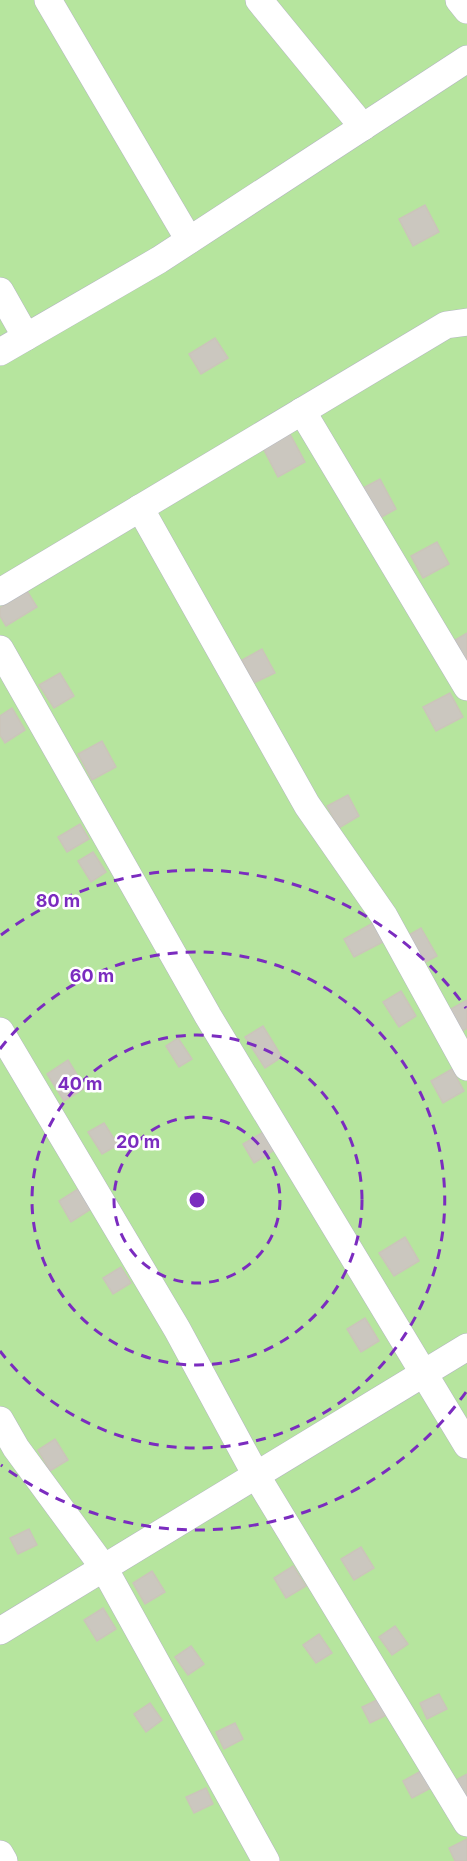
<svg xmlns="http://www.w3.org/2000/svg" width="467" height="1861" font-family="Inter,sans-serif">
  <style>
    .green { fill: #b6e59e }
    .building { fill: #cbc7bf; stroke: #cbc5ba; stroke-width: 1.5 }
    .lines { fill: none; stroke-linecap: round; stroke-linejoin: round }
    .minor-casing { stroke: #b4b7c1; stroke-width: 28 }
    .minor { stroke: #fff; stroke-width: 27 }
    .ring { fill: none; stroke: #7b2cbf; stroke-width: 3; stroke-dasharray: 10 8 }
    .centre { fill: #7b2cbf; stroke: #fff; stroke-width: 3 }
    .ring-label { font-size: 18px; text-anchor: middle; font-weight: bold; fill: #7b2cbf; stroke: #fff; stroke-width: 5; stroke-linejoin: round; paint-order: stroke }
  </style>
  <rect width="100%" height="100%" fill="#efe9e1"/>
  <rect class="green" x="0" y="0" width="467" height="1861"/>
  <g class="building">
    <path d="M425 205 439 232 413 246 399 219Z"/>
    <path d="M215 338 228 358 201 374 189 354Z"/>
    <path d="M290 434 305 462 278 477 263 448Z"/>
    <path d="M380 479 396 509 380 518 363 488Z"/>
    <path d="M437 542 449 564 423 578 411 556Z"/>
    <path d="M27 591 37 607 6 626 0 616V608Z"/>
    <path d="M467 633V662L455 640Z"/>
    <path d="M262 649 275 673 254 683 242 660Z"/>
    <path d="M60 673 74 696 54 708 39 685Z"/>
    <path d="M450 693 463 717 436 731 423 707Z"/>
    <path d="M12 708 25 730 5 743 0 735V716Z"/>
    <path d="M102 741 116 767 92 780 78 754Z"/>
    <path d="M348 795 359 816 339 828 327 806Z"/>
    <path d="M80 824 89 839 67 852 58 837Z"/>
    <path d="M93 852 106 872 91 882 78 861Z"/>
    <path d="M373 923 383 942 354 957 344 939Z"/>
    <path d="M421 928 437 956 422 964 407 936Z"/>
    <path d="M401 991 416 1016 399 1027 383 1002Z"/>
    <path d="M467 1000V1028L461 1032 449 1010Z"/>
    <path d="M263 1026 282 1057 265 1068 245 1037Z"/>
    <path d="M178 1038 192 1059 179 1067 166 1046Z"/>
    <path d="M68 1060 85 1088 64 1101 47 1074Z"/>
    <path d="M452 1069 464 1091 443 1103 431 1081Z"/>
    <path d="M104 1123 118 1145 102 1154 88 1132Z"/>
    <path d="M265 1131 276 1149 254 1163 243 1144Z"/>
    <path d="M78 1189 91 1209 71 1222 59 1201Z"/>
    <path d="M405 1237 419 1261 394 1276 379 1253Z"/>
    <path d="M121 1267 131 1283 113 1294 103 1278Z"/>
    <path d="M365 1318 379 1341 361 1352 347 1329Z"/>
    <path d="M55 1439 68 1460 50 1471 38 1450Z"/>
    <path d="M29 1529 37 1545 18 1554 10 1538Z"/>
    <path d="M361 1547 374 1568 354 1580 341 1559Z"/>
    <path d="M293 1566 306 1586 286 1598 274 1578Z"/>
    <path d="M152 1571 165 1592 145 1604 133 1583Z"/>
    <path d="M103 1608 116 1629 97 1641 84 1620Z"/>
    <path d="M395 1626 408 1644 392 1655 379 1637Z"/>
    <path d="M319 1634 332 1653 316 1663 303 1645Z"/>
    <path d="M191 1646 204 1664 188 1675 175 1657Z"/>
    <path d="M439 1694 447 1709 427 1719 420 1703Z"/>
    <path d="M381 1698 389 1714 370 1723 362 1707Z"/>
    <path d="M150 1703 162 1720 146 1732 134 1714Z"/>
    <path d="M235 1723 243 1739 224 1749 216 1732Z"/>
    <path d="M421 1771 431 1788 412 1798 403 1781Z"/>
    <path d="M467 1774V1797H466L456 1780Z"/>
    <path d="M206 1788 213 1804 194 1813 186 1797Z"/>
    <path d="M467 1839V1861H455L449 1848Z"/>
  </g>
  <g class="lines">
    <g class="minor-casing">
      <g id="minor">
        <path d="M48 0 189 240"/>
        <path d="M259 0 363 127"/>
        <path d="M459 0 467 10"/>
        <path d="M0 291 26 337"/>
        <path d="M0 352 159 260 467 59"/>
        <path d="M302 411 467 687"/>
        <path d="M140 508 307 805 384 916 467 1067"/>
        <path d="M0 592 446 325 467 322"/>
        <path d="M0 649 208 1016 467 1445"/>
        <path d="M0 1031 177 1329 256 1475 467 1823"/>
        <path d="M0 1420 16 1448 104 1568 266 1861"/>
        <path d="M0 1631 467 1347"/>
        <path d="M0 1854 4 1861"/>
      </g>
    </g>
    <use href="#minor" class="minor"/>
  </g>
  <g class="ring">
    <circle cx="197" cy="1200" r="83"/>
    <circle cx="197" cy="1200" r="165"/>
    <path d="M0 1049A248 248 0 1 1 0 1351"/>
    <path d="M466 1392A330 330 0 0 1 1 1465M1 935A330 330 0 0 1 466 1008"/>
  </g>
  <circle cx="197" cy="1200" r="9" class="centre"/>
  <g class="ring-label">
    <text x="58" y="907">80 m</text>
    <text x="92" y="982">60 m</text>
    <text x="80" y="1090">40 m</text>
    <text x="138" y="1148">20 m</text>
  </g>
</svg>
